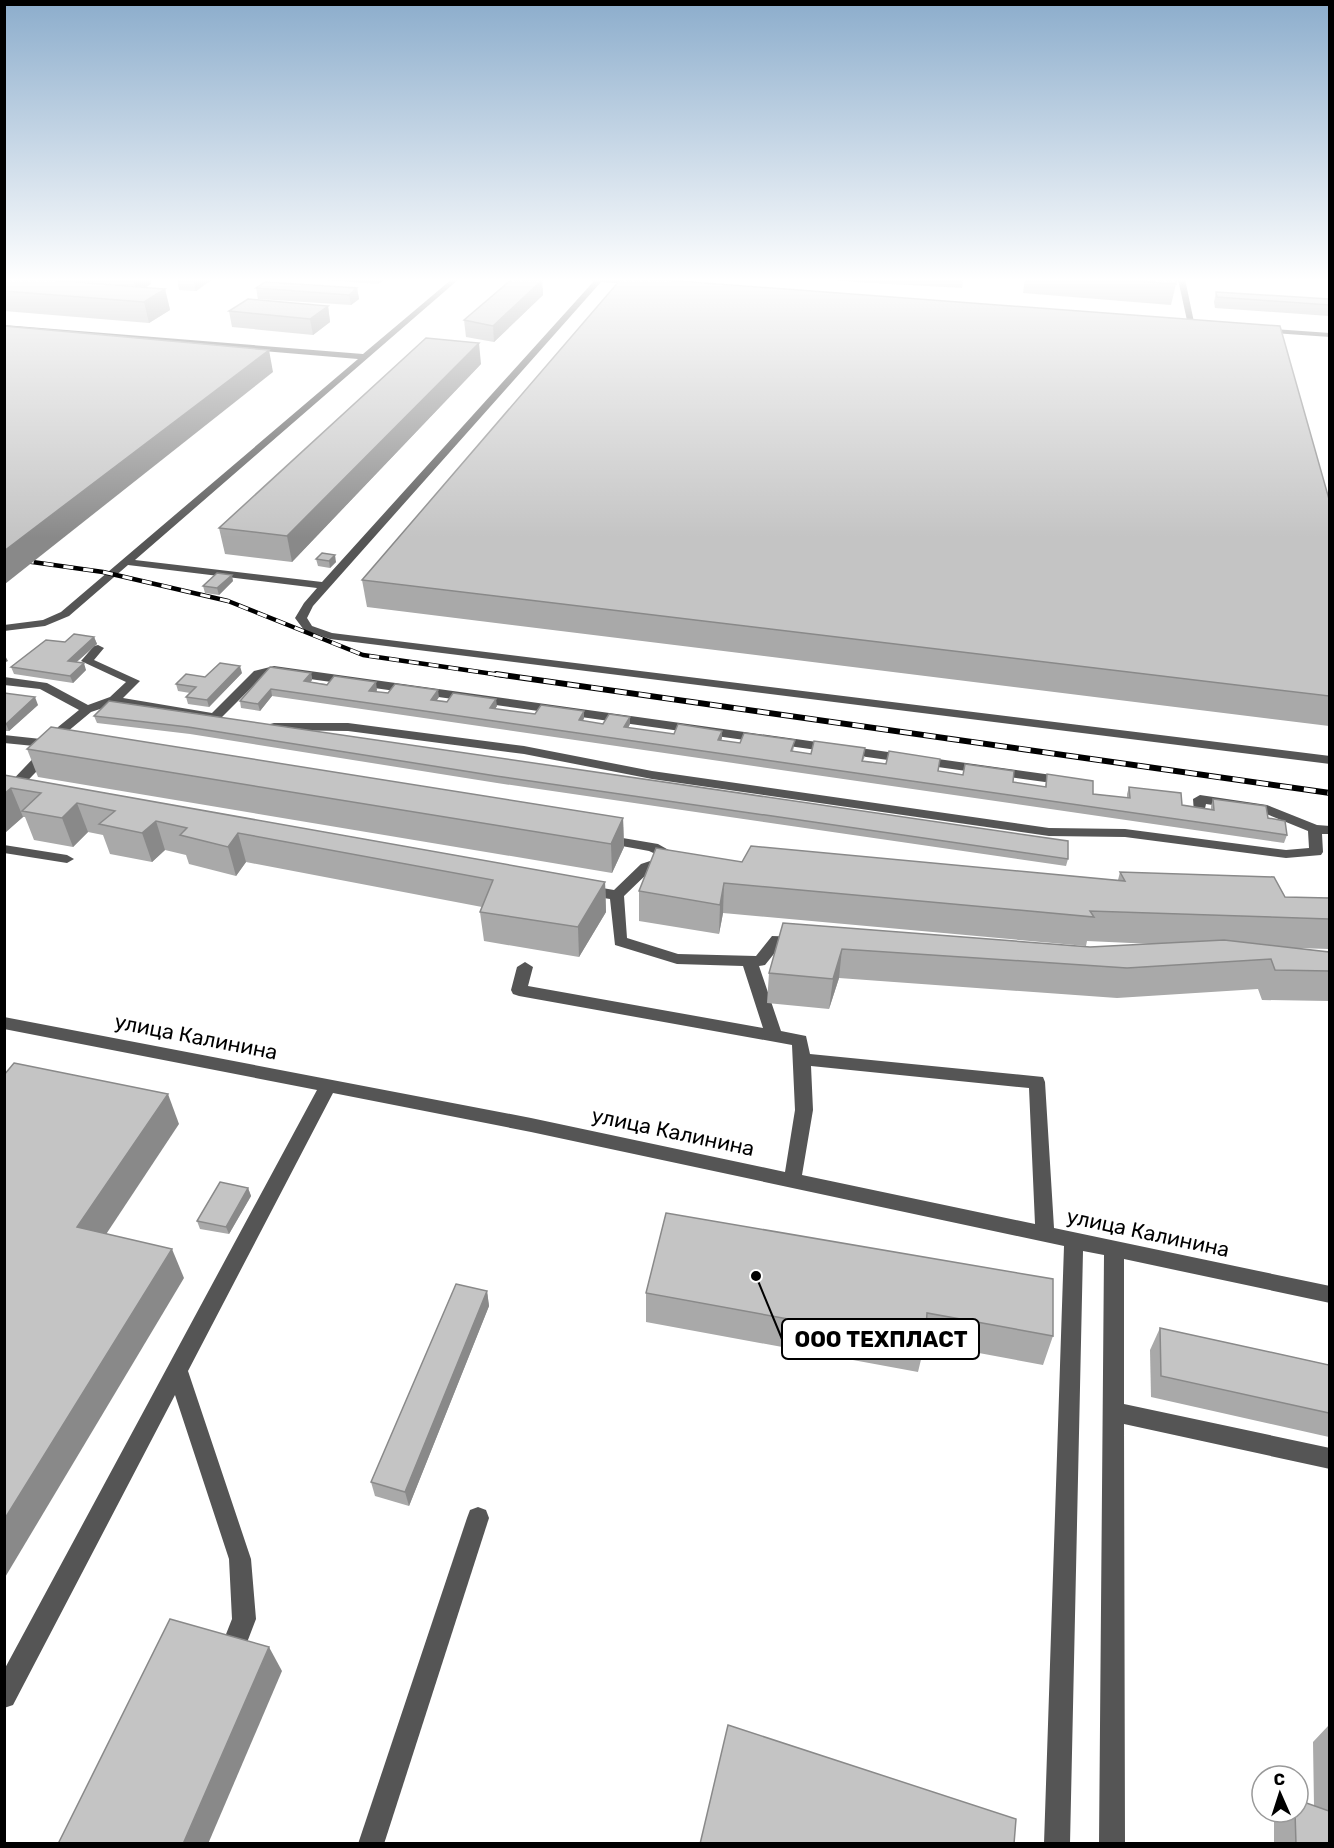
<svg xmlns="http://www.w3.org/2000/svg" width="1334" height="1848" font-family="Rubik,sans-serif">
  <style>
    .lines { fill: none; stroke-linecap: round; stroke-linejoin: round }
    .minor { fill: #555; fill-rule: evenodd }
    .rail-far1-casing { stroke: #000; stroke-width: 4.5 }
    .rail-casing { stroke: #000; stroke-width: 6 }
    .rail-far1 { stroke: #fff; stroke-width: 3; stroke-dasharray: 10; stroke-linecap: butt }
    .rail { stroke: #fff; stroke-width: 4; stroke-dasharray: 12; stroke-linecap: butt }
    .wall { fill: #a9a9a9 }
    .shaded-wall { fill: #898989 }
    .building { fill: #c4c4c4; stroke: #898989; stroke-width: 1.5 }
    .labels { text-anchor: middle; stroke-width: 4.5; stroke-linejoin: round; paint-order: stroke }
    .street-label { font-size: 21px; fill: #000; stroke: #fff }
    .leader { fill: none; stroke: #000; stroke-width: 2 }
    .callout-dot { fill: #000; stroke: #fff; stroke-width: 2 }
    .callout { fill: #fff; stroke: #000; stroke-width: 2 }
    .callout-label { font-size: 22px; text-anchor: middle; font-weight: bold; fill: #000 }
  </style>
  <rect width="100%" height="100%" fill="#fff"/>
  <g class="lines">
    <g class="minor">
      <path d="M452 279H459L135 560 322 582 594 281 588 279 638 281 640 284 601 282 313 606 307 618 312 626 332 633 1330 756V764L330 639 304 630 295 618 304 603 317 588 128 565 69 616 45 626 4 631V625L43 620 61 612 358 359 4 329V325L363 354Z"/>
      <path d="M1178 279H1185L1195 327 1188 325Z"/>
      <path d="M1258 328 1330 333V337L1261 332Z"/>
      <path d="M98 645 104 648 94 660 140 681 123 698 212 713 254 671 274 666 1052 775 1059 779 1052 783 274 674 262 677 219 720 215 721 115 704 91 712 67 732 60 747 9 800 4 801V789L44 747 4 743V735L50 740 58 727 79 710 40 689 4 685V677L47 683 88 705 110 697 126 682 81 661 94 646Z"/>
      <path d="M274 723H348L524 746 652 771 1049 828 1125 829 1286 850 1309 848 1308 831 1264 813 1206 804 1204 813H1194L1193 799 1200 795 1267 805 1317 825 1330 826V834H1322L1323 852 1321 855 1286 858 1125 837 1049 836 652 779 524 754 348 731 270 730V724Z"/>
      <path d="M605 835 658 844 681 857 679 860 651 870 624 896 627 938 678 954 756 956 772 936 803 937 806 941 803 945H781L765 965 759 966 781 1031 806 1036 810 1054 1043 1077 1045 1082 1054 1228 1330 1286V1303L1124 1259V1404L1330 1448V1469L1124 1424 1125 1844H1099L1104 1255 1083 1251 1070 1844H1044L1064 1246 531 1132 333 1093 188 1371 251 1559 256 1619 238 1666 229 1669 220 1666 217 1657 232 1619 229 1559 175 1395 13 1705 4 1708V1670L317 1090 4 1029V1017L531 1118 785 1172 795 1110 792 1045 519 996 513 994 511 990 517 967 525 962 533 967 528 986 763 1028 743 966 677 964 615 945 610 899 585 895 578 890 585 885 614 890 641 864 662 857 649 851 600 842 598 839ZM811 1066 1029 1088 1035 1224 802 1175 813 1110Z"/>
      <path d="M4 845 67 855 74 859 67 863 4 853Z"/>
      <path d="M478 1507 486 1510 489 1518 384 1844H358L467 1518 470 1510Z"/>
    </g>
    <g class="rail-far1-casing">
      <path id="rail-far1" d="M4 558 103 572 228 601 363 655 507 676"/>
    </g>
    <g class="rail-casing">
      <path id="rail" d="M496 674 1330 793"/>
    </g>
    <use href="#rail-far1" class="rail-far1"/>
    <use href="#rail" class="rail"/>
  </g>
  <g class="wall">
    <path d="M4 279H150L151 284 145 288 165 289 170 310 149 323 4 311Z"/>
    <path d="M177 279H213L196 291 179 290Z"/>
    <path d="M310 279H385L378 284Z"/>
    <path d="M838 279H963L962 288 838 281Z"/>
    <path d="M1025 279H1176V284L1171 305 1023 293Z"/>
    <path d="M542 280 543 295 494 342 466 337 464 320Z"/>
    <path d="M256 288H357L359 299 351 305 258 299Z"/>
    <path d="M1216 292 1329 299V316L1215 308 1214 302Z"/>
    <path d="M328 306 330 322 313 335 232 327 229 311Z"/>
    <path d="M481 364 292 562 225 554 219 528Z"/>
    <path d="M1329 499V726L367 607 362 580Z"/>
    <path d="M316 559 336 562 330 568 318 566Z"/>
    <path d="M233 581 219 595 205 593 203 586Z"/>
    <path d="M94 637 97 644 76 662 86 670 73 683 14 674 11 667 65 642Z"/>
    <path d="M242 673 209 707 188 704 186 697 190 693 178 691 176 684 205 677Z"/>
    <path d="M311 673 312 680 310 682 377 690 376 692 388 693 439 697 437 700 497 706 495 709 535 714 584 711V718L583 721 603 724 630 717V724L628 728 674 734 722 738 721 741 740 743 794 747 793 751 811 754 865 756 863 761 1045 787 1047 774 1093 794 1127 798V794L1129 787 1182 805 1211 809V806L1213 799 1268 818 1287 835 1284 843 272 696 260 711 241 708 240 701Z"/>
    <path d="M4 693 38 705 9 731H4Z"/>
    <path d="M109 701 1068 859 1066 866 497 783 190 734 97 723 94 716Z"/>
    <path d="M27 749 623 818 624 847 612 873 38 777Z"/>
    <path d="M4 775 605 882 606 912 579 957 484 941 480 912 482 907 246 862 236 876 189 864 186 855 165 850 152 862 110 854 103 835 88 832 73 847 34 840 25 817H23L4 833Z"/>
    <path d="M742 862 1118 880 1120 872 1285 897 1329 898V949L1296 948 1329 952V1001L1262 1000 1258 989 1117 998 839 978 829 1009 767 1003 769 973 783 923 1090 947 1153 944 1087 941 1086 946 723 913 719 934 639 921V891Z"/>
    <path d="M248 1188 251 1196 229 1234 200 1229 197 1221Z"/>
    <path d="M666 1213 1053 1336 1043 1365 925 1343 918 1372 646 1322V1293Z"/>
    <path d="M487 1291 489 1306 409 1506 375 1496 371 1482Z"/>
    <path d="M1160 1328 1329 1365V1437L1151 1397 1150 1350Z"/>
    <path d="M1329 1725V1844H1274V1820L1282 1812H1298L1314 1806 1313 1742Z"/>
  </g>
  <g class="shaded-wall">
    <path d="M133 279H150L151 284 136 293Z"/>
    <path d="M195 279H213L196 291 193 280Z"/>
    <path d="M377 279H385L378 284Z"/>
    <path d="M542 280 543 295 494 342 493 326Z"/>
    <path d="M357 288 359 299 351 305 349 295Z"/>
    <path d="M165 289 170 310 149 323 144 302Z"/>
    <path d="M328 306 330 322 313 335 310 319Z"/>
    <path d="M479 343 481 364 292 562 287 536Z"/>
    <path d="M269 350 273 372 5 584 4 551Z"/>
    <path d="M335 555 336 562 330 568 329 561Z"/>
    <path d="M232 575 233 581 219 595 217 588Z"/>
    <path d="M94 637 97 644 70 668 68 661Z"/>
    <path d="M4 654 8 661 4 663Z"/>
    <path d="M84 663 86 670 73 683 70 676Z"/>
    <path d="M240 666 242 673 209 707 207 700Z"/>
    <path d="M311 673 312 680 305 689 304 681Z"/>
    <path d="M376 682 377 690 371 698 369 691Z"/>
    <path d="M271 689 272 696 260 711 258 704Z"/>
    <path d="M438 690 439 697 432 707 431 700Z"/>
    <path d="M35 697 38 705 9 731 6 724Z"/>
    <path d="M496 699 497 706 491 715 490 708Z"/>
    <path d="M584 711V718L579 728V720Z"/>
    <path d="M630 717V724L625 734 624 727Z"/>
    <path d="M722 731V738L718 748V740Z"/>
    <path d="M11 788 23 817 5 833 4 794Z"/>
    <path d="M77 803 88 832 73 847 62 818Z"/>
    <path d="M623 818 624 847 612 873 611 844Z"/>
    <path d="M156 821 165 850 152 862 142 833Z"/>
    <path d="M238 833 246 862 236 876 228 847Z"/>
    <path d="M605 882 606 912 579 957 578 927Z"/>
    <path d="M724 883 723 913 719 934 720 905Z"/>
    <path d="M842 949 839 978 829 1009 833 979Z"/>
    <path d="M168 1094 179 1124 91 1257 77 1227Z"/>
    <path d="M248 1188 251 1196 229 1234 226 1227Z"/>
    <path d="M172 1249 184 1278 4 1579V1520Z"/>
    <path d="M487 1291 489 1306 409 1506 405 1492Z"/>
    <path d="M269 1647 282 1671 208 1844H183Z"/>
  </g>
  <g class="building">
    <path d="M4 279H37L165 289 144 302 4 291Z"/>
    <path d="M177 279H195L193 280Z"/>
    <path d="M512 279 542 280 493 326 464 320Z"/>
    <path d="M621 279H651L1280 326 1329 499V696L362 580Z"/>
    <path d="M1105 279H1176V284Z"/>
    <path d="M265 282 357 288 349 295 256 288Z"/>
    <path d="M1216 292 1329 299V305L1217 297Z"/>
    <path d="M248 299 328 306 310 319 229 311Z"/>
    <path d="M4 326 269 350 4 551Z"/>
    <path d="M426 338 479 343 287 536 219 528Z"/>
    <path d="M322 553 335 555 329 561 316 559Z"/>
    <path d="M217 573 232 575 217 588 203 586Z"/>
    <path d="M74 634 94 637 68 661 84 663 70 676 11 667 46 640 65 642Z"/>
    <path d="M220 663 240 666 207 700 186 697 196 687 176 684 186 674 205 677Z"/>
    <path d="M270 667 311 673 304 681 327 685 334 676 376 682 369 691 388 693 395 684 438 690 431 700 447 702 453 693 496 699 490 708 535 714 541 705 584 711 579 720 603 724 609 714 630 717 624 727 674 734 678 724 722 731 718 740 740 743 744 733 795 740 791 751 811 754 814 741 865 748 862 761 886 764 889 751 940 759 938 771 963 775 965 764 1014 771 1013 782 1046 787 1047 774 1093 781V794L1130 798 1129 787 1181 793 1182 805 1214 810 1213 799 1266 806 1268 818 1285 821 1287 835 271 689 258 704 240 701Z"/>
    <path d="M4 693 35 697 6 724H4Z"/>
    <path d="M109 701 1068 841V859L496 776 188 727 94 716Z"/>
    <path d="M51 727 623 818 611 844 27 749Z"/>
    <path d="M4 775 605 882 578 927 480 912 493 880 238 833 228 847 180 835 187 828 156 821 142 833 99 824 115 811 77 803 62 818 22 811 41 793 11 788 4 794Z"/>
    <path d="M751 846 1125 881 1120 872 1274 877 1285 897 1329 898V919L1090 911 1094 917 724 883 720 905 639 891 656 848 742 862Z"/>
    <path d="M783 923 1090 947 1224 940 1329 952V971L1275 970 1271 959 1127 968 842 949 833 979 769 973Z"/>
    <path d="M14 1063 168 1094 77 1227 172 1249 4 1520V1075Z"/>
    <path d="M220 1182 248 1188 226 1227 197 1221Z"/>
    <path d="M666 1213 1053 1279V1336L927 1313 925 1344 646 1293Z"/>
    <path d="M456 1284 487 1291 405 1492 371 1482Z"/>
    <path d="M1160 1328 1329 1365V1413L1161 1376Z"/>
    <path d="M170 1619 269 1647 183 1844H58Z"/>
    <path d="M728 1725 1016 1819 1014 1844H700Z"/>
    <path d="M1298 1800 1329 1811V1844H1296L1295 1812H1298Z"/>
  </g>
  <linearGradient id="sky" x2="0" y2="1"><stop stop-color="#8cadcc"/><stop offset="0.52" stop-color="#fff"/><stop offset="1" stop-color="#fff" stop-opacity="0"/></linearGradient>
  <rect width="1334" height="538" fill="url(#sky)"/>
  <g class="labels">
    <g class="street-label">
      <text transform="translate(196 1037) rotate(11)" y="7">улица Калинина</text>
      <text transform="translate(673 1132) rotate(12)" y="7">улица Калинина</text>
      <text transform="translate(1148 1233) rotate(12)" y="7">улица Калинина</text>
    </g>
  </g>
  <path class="leader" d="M756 1276L782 1339"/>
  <circle class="callout-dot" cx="756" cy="1276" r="6"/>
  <rect class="callout" x="782" y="1319" width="197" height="40" rx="6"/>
  <g class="callout-label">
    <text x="881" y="1347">ООО ТЕХПЛАСТ</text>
  </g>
  <rect width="1334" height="1848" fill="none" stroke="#000000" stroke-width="12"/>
  <g transform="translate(1280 1794) rotate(357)"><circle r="28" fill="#ffffff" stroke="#999999" stroke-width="1.5"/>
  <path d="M0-4.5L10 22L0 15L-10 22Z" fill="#000000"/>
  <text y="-9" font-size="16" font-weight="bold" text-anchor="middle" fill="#000000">С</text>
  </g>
</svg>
